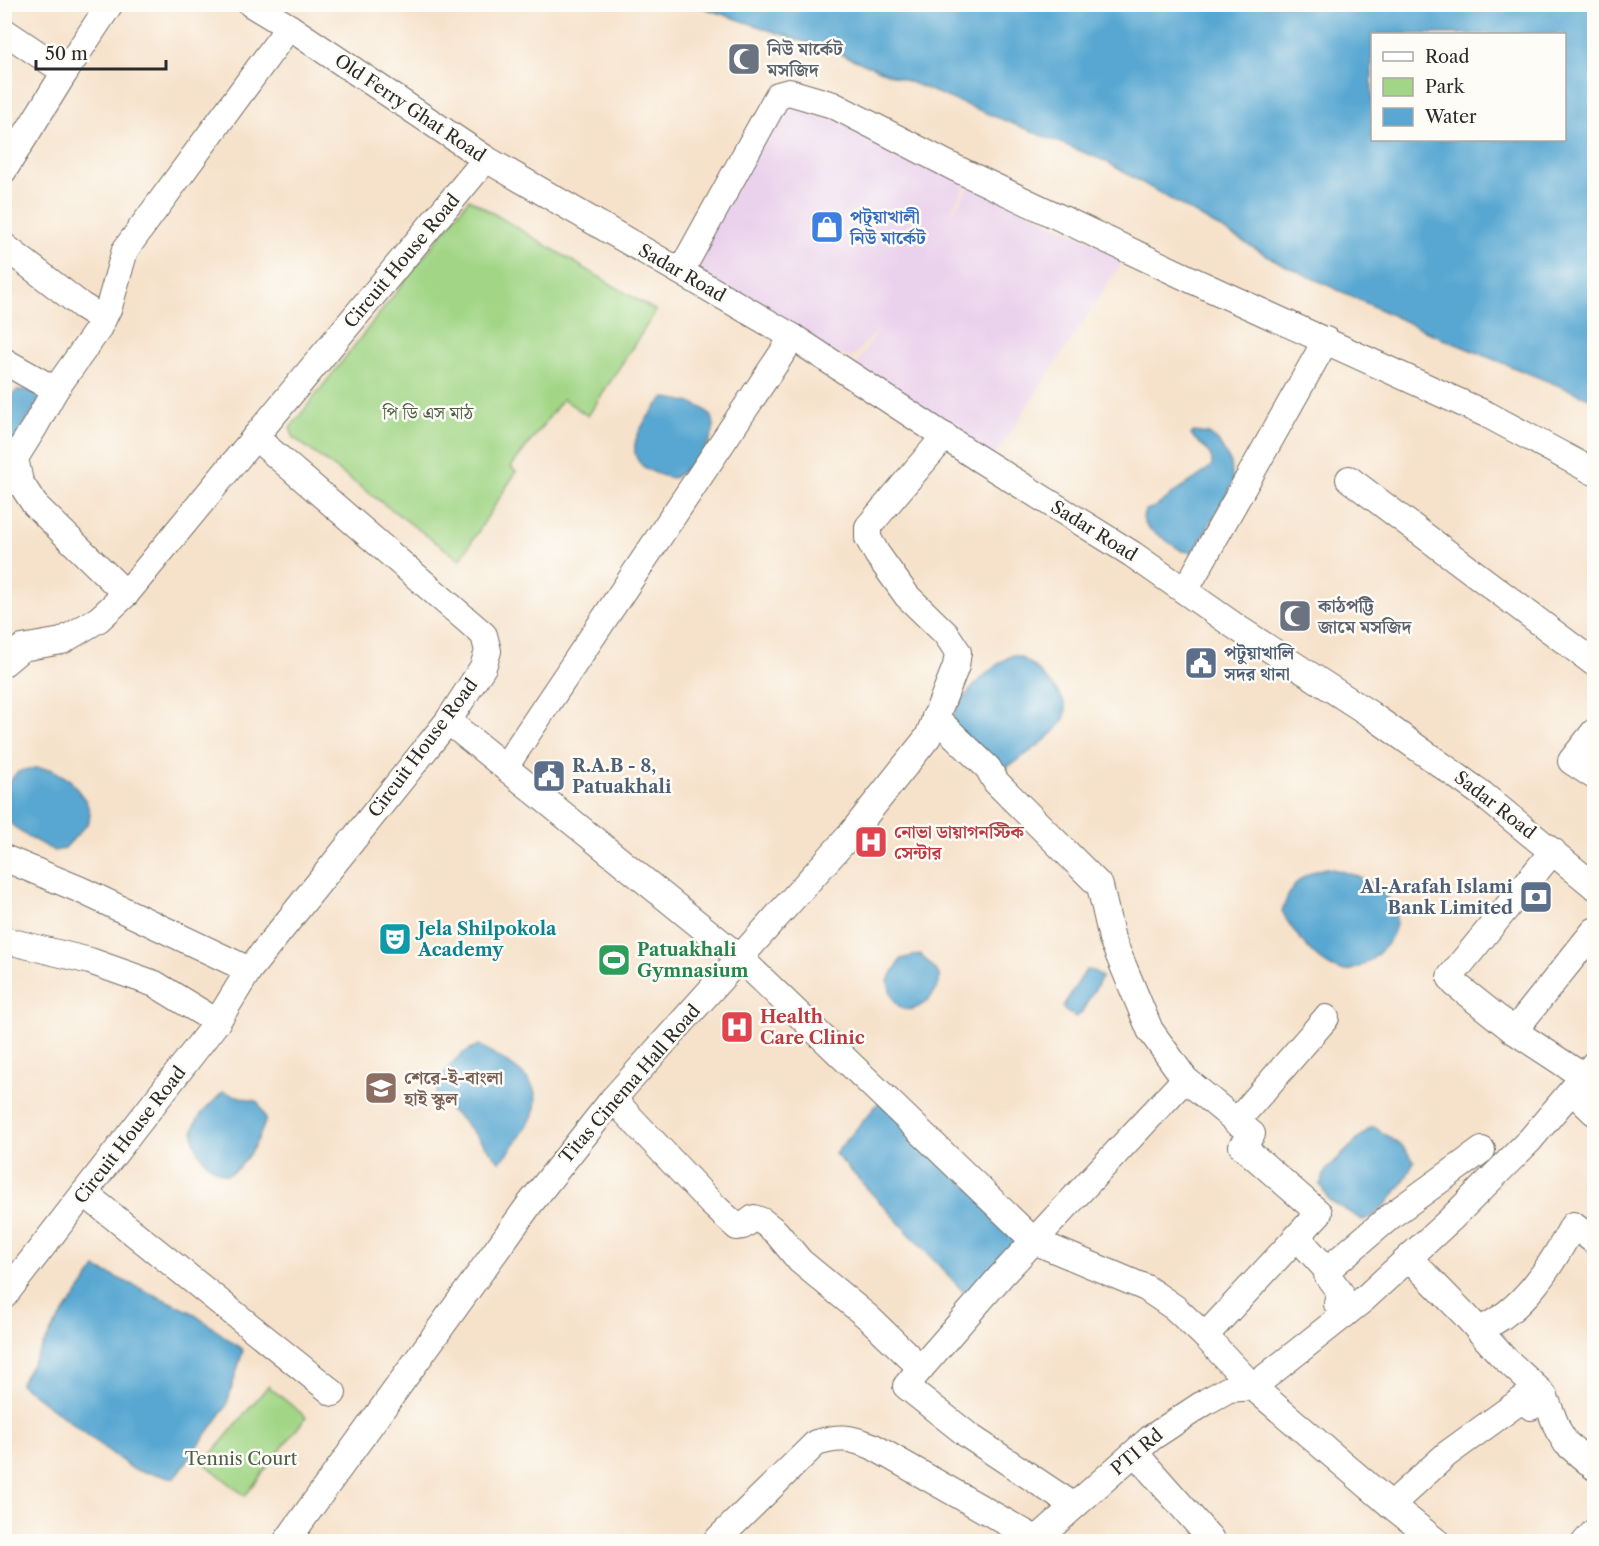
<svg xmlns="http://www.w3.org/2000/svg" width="1599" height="1546" font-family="'Libre Caslon Text','Noto Serif Bengali',serif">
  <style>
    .built { fill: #ead1ec }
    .green { fill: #a2d686; stroke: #668058; stroke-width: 1.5 }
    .water { fill: #59a7d2; stroke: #42697e; stroke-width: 1.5; fill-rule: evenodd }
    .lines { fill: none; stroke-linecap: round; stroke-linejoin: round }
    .minor-casing { stroke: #726b63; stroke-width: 28 }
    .minor { stroke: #fff; stroke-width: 26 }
    .labels { text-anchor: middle; stroke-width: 5; stroke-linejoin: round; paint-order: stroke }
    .worship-label { font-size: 18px; font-weight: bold; fill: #5b616d; stroke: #fdfcf7; text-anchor: start }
    .street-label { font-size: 18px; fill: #2b2b2b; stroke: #fdfcf7 }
    .shop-label { font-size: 18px; font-weight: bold; fill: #366cbe; stroke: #fdfcf7; text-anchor: start }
    .park-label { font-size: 18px; fill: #4f5e46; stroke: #fdfcf7 }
    .service-label { font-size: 18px; font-weight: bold; fill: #4e5e75; stroke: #fdfcf7; text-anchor: start }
    .health-label { font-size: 18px; font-weight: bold; fill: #be3a42; stroke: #fdfcf7; text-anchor: start }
    .culture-label { font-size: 18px; font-weight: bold; fill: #0d838f; stroke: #fdfcf7; text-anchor: start }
    .leisure-label { font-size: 18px; font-weight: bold; fill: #27864d; stroke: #fdfcf7; text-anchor: start }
    .education-label { font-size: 18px; font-weight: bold; fill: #785e54; stroke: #fdfcf7; text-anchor: start }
  </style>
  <rect width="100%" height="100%" fill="#fdfcf7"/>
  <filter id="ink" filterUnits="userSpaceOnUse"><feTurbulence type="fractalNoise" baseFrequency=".0167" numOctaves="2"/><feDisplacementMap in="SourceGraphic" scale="12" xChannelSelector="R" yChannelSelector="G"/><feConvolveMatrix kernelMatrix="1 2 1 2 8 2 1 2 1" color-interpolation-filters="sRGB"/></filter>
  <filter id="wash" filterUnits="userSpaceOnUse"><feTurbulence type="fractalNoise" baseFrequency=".008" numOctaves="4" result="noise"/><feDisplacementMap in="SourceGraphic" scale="24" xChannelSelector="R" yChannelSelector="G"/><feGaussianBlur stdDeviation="1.35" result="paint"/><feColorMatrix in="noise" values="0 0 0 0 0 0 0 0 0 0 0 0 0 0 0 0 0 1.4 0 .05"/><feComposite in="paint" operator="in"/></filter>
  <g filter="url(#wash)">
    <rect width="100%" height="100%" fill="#f6e2cb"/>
    <path class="built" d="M798 102 968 182 954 205 951 214 971 184 1125 258 991 461 854 369 879 328 852 358 826 350 700 276 692 254 778 104Z"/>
    <g class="green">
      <path d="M469 199 656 311 588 416 563 399 511 467 516 472 460 560 294 438 290 428Z"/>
      <path d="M268 1386 306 1417 245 1496 204 1463Z"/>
    </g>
    <g class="water">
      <path d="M695 5H1594V400L1441 338 1280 263 1105 161 840 54ZM1564 34V140H1372V34Z"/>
      <path d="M18 390H27L42 395 16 439 9 440 5 438 4 401Z"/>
      <path d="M664 398C696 401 731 412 704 450 695 462 687 470 673 478 613 467 634 430 664 398Z"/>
      <path d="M1193 432 1209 434 1218 441 1231 463 1233 483 1194 552 1182 551 1148 528C1143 521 1141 517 1146 510 1160 507 1166 498 1178 490 1189 482 1202 476 1212 465 1214 451 1199 445 1191 435Z"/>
      <path d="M1013 655C1027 658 1037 669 1046 679 1054 688 1065 698 1066 710 1066 731 1022 757 1007 767L999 766 951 722C957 699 992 665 1013 655Z"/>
      <path d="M36 768 51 769 70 780 86 801 90 813 89 822 76 836 64 849 54 851C40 843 22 835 10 823 0 809 4 783 18 772 23 769 30 769 36 768Z"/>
      <path d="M1327 868C1355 873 1394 886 1396 920 1397 942 1361 976 1339 970 1318 965 1291 930 1282 911 1290 887 1301 872 1327 868Z"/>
      <path d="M920 954C925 960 936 968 939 975 945 993 897 1039 888 981L901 959Z"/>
      <path d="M1086 970 1094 971 1102 977 1081 1013 1076 1017 1065 1011 1063 1006Z"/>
      <path d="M479 1045C515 1068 558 1085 523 1132 516 1142 509 1153 500 1162L462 1120 436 1098C436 1075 458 1053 479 1045Z"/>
      <path d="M223 1092 258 1102 266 1119C260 1137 246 1167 227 1175 217 1171 207 1165 201 1155 181 1127 203 1112 223 1092Z"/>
      <path d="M880 1101 1025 1242 973 1302 835 1154Z"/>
      <path d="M1374 1127 1402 1146 1414 1161C1407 1179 1381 1218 1362 1220L1329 1200 1320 1185 1326 1170 1369 1129Z"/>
      <path d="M96 1268 191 1312 243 1350 226 1407 175 1478 134 1470 20 1384 54 1327Z"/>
    </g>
  </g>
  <g filter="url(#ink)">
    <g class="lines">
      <g class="minor-casing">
        <g id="minor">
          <path d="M251 4 289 27 486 159 793 337 976 457 1132 554 1239 629 1370 714 1482 794 1594 886"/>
          <path d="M4 31 65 72"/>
          <path d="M4 170 65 72 110 4"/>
          <path d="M4 246 82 306 103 319"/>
          <path d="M681 271 778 95 789 92 833 105 955 168 1194 281 1488 415 1594 472"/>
          <path d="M4 361 55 390"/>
          <path d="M1349 479 1594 663"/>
          <path d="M1185 591 1326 340"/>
          <path d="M126 594 255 437"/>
          <path d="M4 663 22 648 62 641 99 619 126 594 35 505 20 482 15 458 35 426 55 390 97 331 109 307 125 250 289 27"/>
          <path d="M448 721 740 958 1034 1241 1146 1288 1175 1308 1205 1336 1253 1387 1391 1505 1437 1542"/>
          <path d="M1594 732 1571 761 1594 776"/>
          <path d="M505 767 793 337"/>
          <path d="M1553 851 1450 977 1455 984 1514 1031 1584 1077"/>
          <path d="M4 858 81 890 249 970"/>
          <path d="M4 940 90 961 155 984 217 1022"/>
          <path d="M1514 1031 1594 931"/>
          <path d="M1185 1079 1252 1134 1242 1146 1319 1213 1205 1336"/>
          <path d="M1572 1091 1594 1112"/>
          <path d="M613 1099 711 1203 737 1227 743 1226 754 1218 762 1221 776 1232 800 1261 869 1318 921 1368 906 1386 969 1436 1074 1506"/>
          <path d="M1236 1122 1326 1018"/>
          <path d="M84 1193 333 1393"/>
          <path d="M1297 1237 1327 1270V1275L1340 1292 1337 1304 1344 1315"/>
          <path d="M1409 1258 1465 1315 1502 1356 1539 1390 1545 1397 1558 1430 1566 1443 1594 1467"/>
          <path d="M1327 1270 1392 1215 1482 1150"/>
          <path d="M4 1296 217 1022 249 970 448 721 483 667 488 651 484 635 255 437 486 159"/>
          <path d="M1479 1330C1523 1311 1552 1265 1573 1225L1594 1241"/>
          <path d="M921 1368 1001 1276 1185 1079 1150 1030 1112 939 1100 886 996 782 988 768 935 717"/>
          <path d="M1135 1453 1210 1538 1208 1542"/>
          <path d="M1391 1505 1447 1454 1523 1399 1531 1407 1545 1398"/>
          <path d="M286 1542 529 1205 613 1099 850 835 928 737 956 666 958 652 946 634 907 596 877 554 868 538V527L945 436"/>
          <path d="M715 1542 816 1443C839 1436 849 1437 872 1446L1041 1542"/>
          <path d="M1034 1542 1151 1438 1207 1401 1229 1389 1253 1387 1364 1299 1451 1219 1530 1140 1594 1064"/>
          <path d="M1585 1542 1594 1532"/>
        </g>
      </g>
      <use href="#minor" class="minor"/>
    </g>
  </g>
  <defs>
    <g id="mosque-square" transform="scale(1.725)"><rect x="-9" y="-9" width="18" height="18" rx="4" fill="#6b7280" stroke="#fdfcf7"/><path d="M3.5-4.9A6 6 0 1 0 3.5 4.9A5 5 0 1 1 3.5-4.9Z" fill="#fff"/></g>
    <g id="shop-square" transform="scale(1.725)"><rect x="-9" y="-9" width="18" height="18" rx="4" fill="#3f7fe0" stroke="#fdfcf7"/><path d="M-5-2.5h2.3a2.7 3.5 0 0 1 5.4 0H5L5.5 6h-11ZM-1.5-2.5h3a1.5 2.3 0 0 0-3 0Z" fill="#fff"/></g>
    <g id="civic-square" transform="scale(1.725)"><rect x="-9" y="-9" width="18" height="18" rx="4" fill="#5c6f8a" stroke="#fdfcf7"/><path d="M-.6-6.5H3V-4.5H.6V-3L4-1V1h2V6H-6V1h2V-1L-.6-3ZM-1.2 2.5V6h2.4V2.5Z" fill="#fff"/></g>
    <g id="hospital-square" transform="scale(1.725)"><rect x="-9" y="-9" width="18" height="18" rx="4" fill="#e0444e" stroke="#fdfcf7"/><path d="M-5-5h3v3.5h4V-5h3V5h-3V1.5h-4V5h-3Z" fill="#fff"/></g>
    <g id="bank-square" transform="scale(1.725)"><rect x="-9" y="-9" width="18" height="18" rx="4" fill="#5c6f8a" stroke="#fdfcf7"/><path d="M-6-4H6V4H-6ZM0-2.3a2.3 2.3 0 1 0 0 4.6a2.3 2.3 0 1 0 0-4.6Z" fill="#fff"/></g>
    <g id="theatre-square" transform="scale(1.725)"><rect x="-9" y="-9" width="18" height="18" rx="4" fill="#0f9aa8" stroke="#fdfcf7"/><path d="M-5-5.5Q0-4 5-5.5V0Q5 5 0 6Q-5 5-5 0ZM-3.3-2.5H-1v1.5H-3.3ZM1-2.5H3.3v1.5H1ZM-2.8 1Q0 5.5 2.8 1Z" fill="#fff"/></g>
    <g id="stadium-square" transform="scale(1.725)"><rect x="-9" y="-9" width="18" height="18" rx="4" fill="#2e9e5b" stroke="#fdfcf7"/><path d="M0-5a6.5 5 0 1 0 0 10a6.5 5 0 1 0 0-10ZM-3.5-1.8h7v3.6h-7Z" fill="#fff"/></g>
    <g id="school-square" transform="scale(1.725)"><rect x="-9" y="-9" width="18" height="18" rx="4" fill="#8d6e63" stroke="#fdfcf7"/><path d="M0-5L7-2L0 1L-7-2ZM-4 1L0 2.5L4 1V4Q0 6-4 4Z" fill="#fff"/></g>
  </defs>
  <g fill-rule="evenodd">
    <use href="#mosque-square" x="744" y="59"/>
    <use href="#shop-square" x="827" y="227"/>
    <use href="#mosque-square" x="1295" y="616"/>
    <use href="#civic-square" x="1201" y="663"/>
    <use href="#civic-square" x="549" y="776"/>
    <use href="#hospital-square" x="871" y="842"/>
    <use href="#bank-square" x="1536" y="897"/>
    <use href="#theatre-square" x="395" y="939"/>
    <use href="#stadium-square" x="614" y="960"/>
    <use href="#hospital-square" x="737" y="1027"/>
    <use href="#school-square" x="381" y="1088"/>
  </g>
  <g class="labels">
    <g class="worship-label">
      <text x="767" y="55">নিউ মার্কেট<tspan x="767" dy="21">মসজিদ</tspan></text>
      <text x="1318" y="612">কাঠপট্টি<tspan x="1318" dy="21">জামে মসজিদ</tspan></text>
    </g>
    <g class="street-label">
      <text transform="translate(410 108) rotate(34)" y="6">Old Ferry Ghat Road</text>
      <text transform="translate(402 261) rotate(-50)" y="6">Circuit House Road</text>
      <text transform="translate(682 273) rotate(30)" y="6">Sadar Road</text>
      <text transform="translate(1094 531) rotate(32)" y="6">Sadar Road</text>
      <text transform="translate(423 748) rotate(-53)" y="6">Circuit House Road</text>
      <text transform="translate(1495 805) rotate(38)" y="6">Sadar Road</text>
      <text transform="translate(630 1084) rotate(-49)" y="6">Titas Cinema Hall Road</text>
      <text transform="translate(130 1135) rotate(-52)" y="6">Circuit House Road</text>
      <text transform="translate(1137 1452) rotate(-40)" y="6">PTI Rd</text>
    </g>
    <g class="shop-label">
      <text x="850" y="223">পটুয়াখালী<tspan x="850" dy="21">নিউ মার্কেট</tspan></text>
    </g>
    <g class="park-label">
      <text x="428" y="419">পি ডি এস মাঠ</text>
      <text x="241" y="1465">Tennis Court</text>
    </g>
    <g class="service-label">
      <text x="1224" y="659">পটুয়াখালি<tspan x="1224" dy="21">সদর থানা</tspan></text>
      <text x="572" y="772">R.A.B - 8,<tspan x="572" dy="21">Patuakhali</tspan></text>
      <text x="1513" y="893" text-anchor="end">Al-Arafah Islami<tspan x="1513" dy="21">Bank Limited</tspan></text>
    </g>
    <g class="health-label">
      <text x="894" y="838">নোভা ডায়াগনস্টিক<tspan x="894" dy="21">সেন্টার</tspan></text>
      <text x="760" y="1023">Health<tspan x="760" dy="21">Care Clinic</tspan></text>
    </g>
    <g class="culture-label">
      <text x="418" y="935">Jela Shilpokola<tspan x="418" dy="21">Academy</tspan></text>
    </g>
    <g class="leisure-label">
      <text x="637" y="956">Patuakhali<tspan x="637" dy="21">Gymnasium</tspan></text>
    </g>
    <g class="education-label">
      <text x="404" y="1084">শেরে-ই-বাংলা<tspan x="404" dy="21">হাই স্কুল</tspan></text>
    </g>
  </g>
  <rect width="1599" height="1546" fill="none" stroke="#fdfcf7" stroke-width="24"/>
  <rect x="1371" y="33" width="195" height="108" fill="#fdfcf7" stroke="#a9a8a5" stroke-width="1.5"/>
  <rect x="1383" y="52" width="30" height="9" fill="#ffffff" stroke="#a9a8a5" stroke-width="1.5"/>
  <text x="1425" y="63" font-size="18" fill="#2b2b2b">Road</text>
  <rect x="1383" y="78" width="30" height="18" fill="#a2d686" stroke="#a9a8a5" stroke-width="1.5"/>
  <text x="1425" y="93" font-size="18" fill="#2b2b2b">Park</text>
  <rect x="1383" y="108" width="30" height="18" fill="#59a7d2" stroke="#a9a8a5" stroke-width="1.5"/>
  <text x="1425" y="123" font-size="18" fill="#2b2b2b">Water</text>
  <path d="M36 60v9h130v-9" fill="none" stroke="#2b2b2b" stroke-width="3"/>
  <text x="45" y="60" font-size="18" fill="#2b2b2b" stroke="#fdfcf7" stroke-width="4.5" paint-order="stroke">50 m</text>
</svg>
